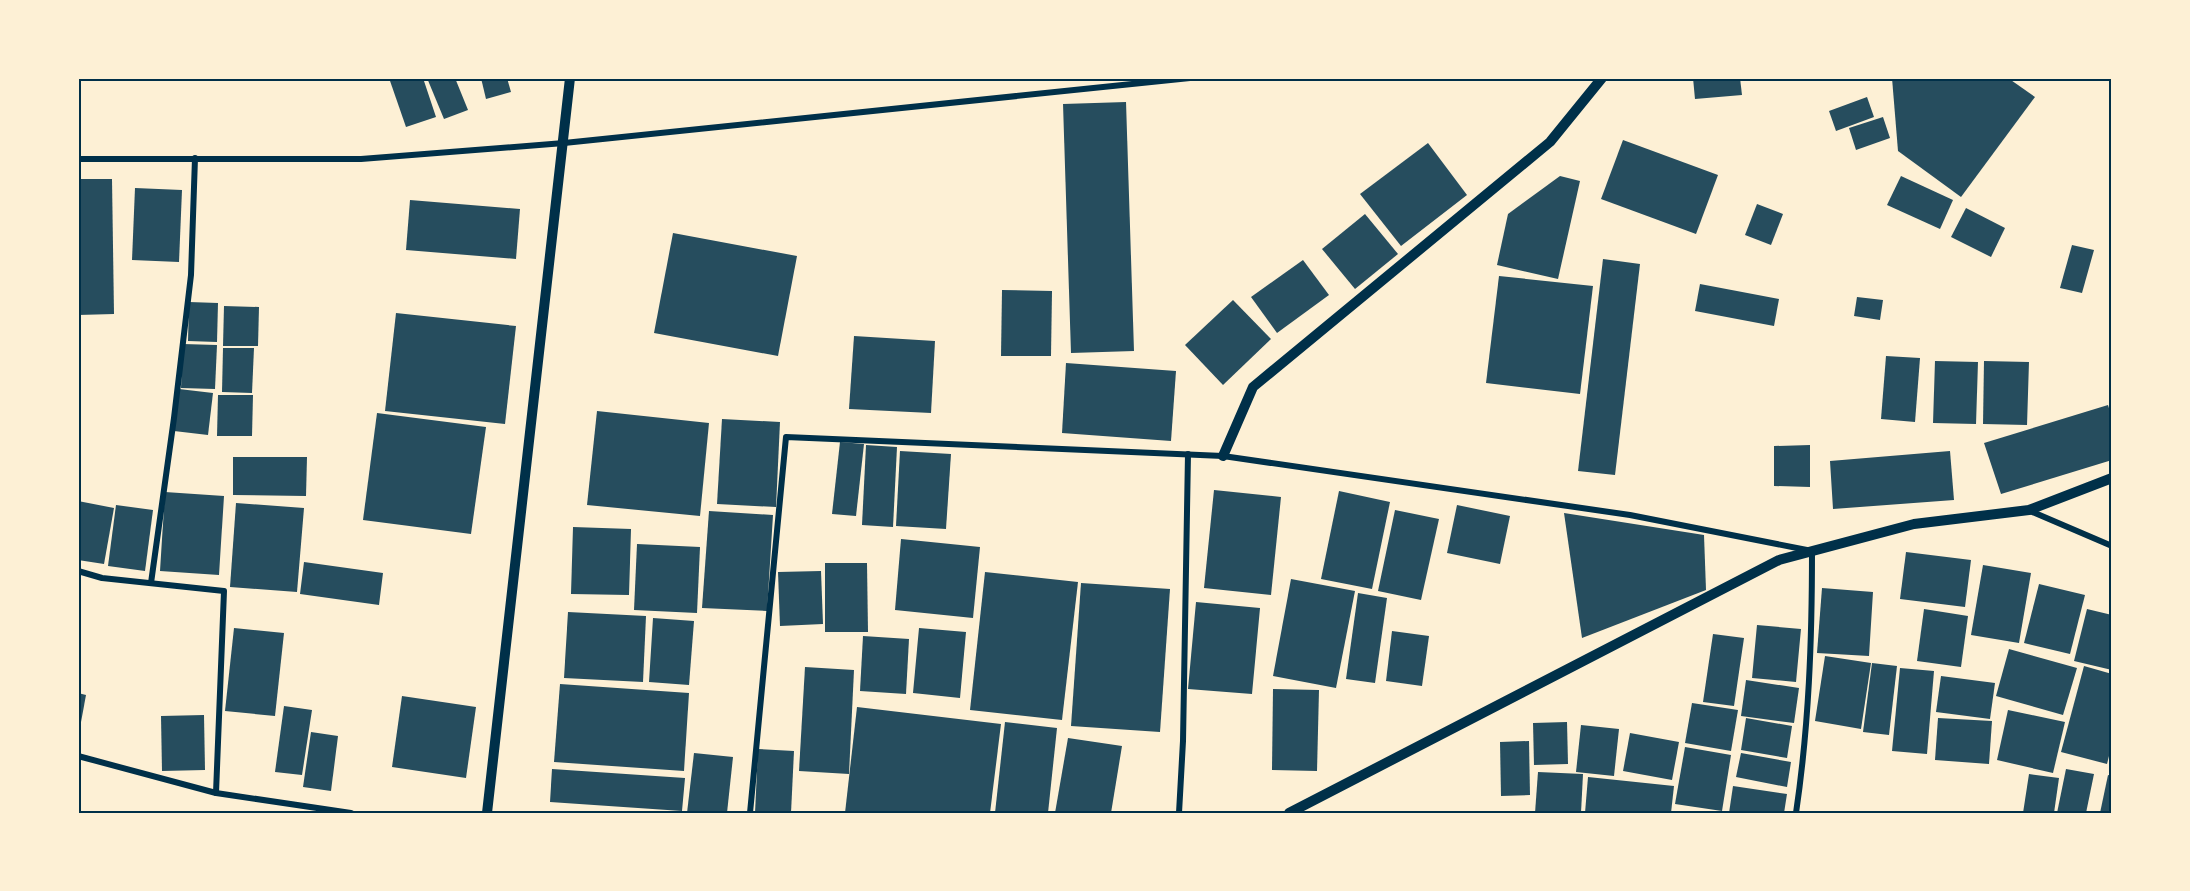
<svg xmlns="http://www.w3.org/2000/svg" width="2190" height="891" font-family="'Fira Sans',sans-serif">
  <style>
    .building { fill: #264d5e }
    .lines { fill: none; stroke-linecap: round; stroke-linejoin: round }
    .minor { stroke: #003049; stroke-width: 6 }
    .tertiary { stroke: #003049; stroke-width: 10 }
    .neatline { fill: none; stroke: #003049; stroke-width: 2 }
  </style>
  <rect width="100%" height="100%" fill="#fdf0d5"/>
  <g class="building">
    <path d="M389 78H423L436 117 406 127Z"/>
    <path d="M427 78H455L468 110 444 119Z"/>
    <path d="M481 78H507L511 92 486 99Z"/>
    <path d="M1693 78H1740L1742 95 1695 99Z"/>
    <path d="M1892 78H2008L2035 97 1961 197 1898 151Z"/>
    <path d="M1867 97 1874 117 1836 131 1829 111Z"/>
    <path d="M1126 102 1134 351 1071 353 1063 104Z"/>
    <path d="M1883 117 1890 138 1856 150 1849 128Z"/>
    <path d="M1623 140 1718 175 1696 234 1601 199Z"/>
    <path d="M1428 143 1467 195 1401 246 1360 194Z"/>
    <path d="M1560 176 1580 181 1558 279 1497 265 1508 214Z"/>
    <path d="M1901 176 1953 200 1940 229 1887 205Z"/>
    <path d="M78 179H112L114 314 78 315Z"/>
    <path d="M135 188 182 190 179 262 132 260Z"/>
    <path d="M410 200 520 209 516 259 406 250Z"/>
    <path d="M1757 204 1783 214 1771 245 1745 235Z"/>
    <path d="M1966 208 2005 228 1991 257 1951 237Z"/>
    <path d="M1365 214 1398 254 1355 289 1322 249Z"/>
    <path d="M673 233 797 256 778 356 654 333Z"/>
    <path d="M2072 245 2094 250 2082 293 2060 288Z"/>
    <path d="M1603 259 1640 264 1615 475 1578 471Z"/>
    <path d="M1303 260 1329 295 1277 333 1251 297Z"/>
    <path d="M1499 276 1593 286 1580 394 1486 383Z"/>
    <path d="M1700 284 1779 299 1774 326 1695 311Z"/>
    <path d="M1002 290 1052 291 1051 356H1001Z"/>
    <path d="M1857 297 1883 300 1880 320 1854 316Z"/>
    <path d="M1233 300 1271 339 1223 385 1185 345Z"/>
    <path d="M189 302 218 303 217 342 188 341Z"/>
    <path d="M224 306 259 307 258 346H223Z"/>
    <path d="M396 313 516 326 505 424 385 411Z"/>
    <path d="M854 336 935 341 931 413 849 409Z"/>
    <path d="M183 344 217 345 215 389 181 388Z"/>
    <path d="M223 348H254L252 393 222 392Z"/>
    <path d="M1886 356 1920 358 1915 422 1881 419Z"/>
    <path d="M1935 361 1978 362 1976 424 1933 423Z"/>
    <path d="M1984 361 2029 362 2027 425 1983 424Z"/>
    <path d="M1066 363 1176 371 1171 441 1062 433Z"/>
    <path d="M179 389 213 393 208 435 174 431Z"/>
    <path d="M218 395H253L252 436H217Z"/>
    <path d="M2108 405 2112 418V460L2001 494 1984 443Z"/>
    <path d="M597 411 709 423 700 516 587 505Z"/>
    <path d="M377 413 486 427 471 534 363 520Z"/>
    <path d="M722 419 780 422 776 507 717 504Z"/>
    <path d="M840 442 864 444 856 516 832 514Z"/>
    <path d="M866 445 897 447 893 527 862 525Z"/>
    <path d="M1810 445V487L1774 486V446Z"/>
    <path d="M900 451 951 454 946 529 896 526Z"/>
    <path d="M1950 451 1954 500 1833 509 1830 461Z"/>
    <path d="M233 457H307L306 496 233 495Z"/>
    <path d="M1214 490 1281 497 1271 595 1204 588Z"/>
    <path d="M1339 491 1390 502 1372 589 1321 579Z"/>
    <path d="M165 492 224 496 219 575 160 571Z"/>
    <path d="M78 501 114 508 104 564 78 560Z"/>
    <path d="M236 503 304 508 297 592 230 587Z"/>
    <path d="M116 505 153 510 145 571 108 566Z"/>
    <path d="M1457 505 1510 516 1500 564 1447 553Z"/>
    <path d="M1395 510 1439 519 1421 600 1378 591Z"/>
    <path d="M709 511 773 515 767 611 702 608Z"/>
    <path d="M1564 513 1704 535 1706 590 1582 638Z"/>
    <path d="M573 527 631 529 629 595 571 594Z"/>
    <path d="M901 539 980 547 973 618 895 610Z"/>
    <path d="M637 544 700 547 697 613 634 610Z"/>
    <path d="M1906 552 1971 560 1965 607 1900 599Z"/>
    <path d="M304 562 383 573 379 605 300 594Z"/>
    <path d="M825 563H867L868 632H825Z"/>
    <path d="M1983 565 2031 573 2019 643 1971 635Z"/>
    <path d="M821 571 823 624 780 626 778 572Z"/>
    <path d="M985 572 1078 582 1062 720 970 710Z"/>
    <path d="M1291 579 1355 591 1336 688 1273 676Z"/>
    <path d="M1081 583 1170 589 1160 732 1071 726Z"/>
    <path d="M2039 584 2085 595 2070 654 2024 643Z"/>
    <path d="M1822 588 1873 592 1869 656 1817 653Z"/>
    <path d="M1358 593 1387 598 1375 683 1346 679Z"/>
    <path d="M1196 602 1260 608 1252 694 1188 689Z"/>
    <path d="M1924 609 1968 616 1961 667 1917 661Z"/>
    <path d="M2087 609 2112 615V670L2074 661Z"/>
    <path d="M568 612 646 616 643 682 564 678Z"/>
    <path d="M653 618 694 621 689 685 649 682Z"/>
    <path d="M1757 625 1801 629 1796 682 1752 678Z"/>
    <path d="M234 628 284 633 275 716 225 711Z"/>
    <path d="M919 628 966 632 960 698 913 693Z"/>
    <path d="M1392 631 1429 636 1422 686 1386 681Z"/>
    <path d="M1713 634 1744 638 1734 706 1703 702Z"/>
    <path d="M863 636 909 639 906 694 860 691Z"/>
    <path d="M2009 649 2077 668 2063 715 1996 696Z"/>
    <path d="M1825 656 1871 663 1861 729 1815 721Z"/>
    <path d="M1872 663 1897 666 1889 735 1863 732Z"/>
    <path d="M2084 666 2112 674V744L2107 764 2061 752Z"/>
    <path d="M805 667 854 670 849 774 799 771Z"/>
    <path d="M1900 668 1934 671 1927 754 1892 751Z"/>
    <path d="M1941 676 1995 683 1990 719 1936 712Z"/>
    <path d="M1746 680 1799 688 1794 723 1741 716Z"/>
    <path d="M560 684 689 693 684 771 554 762Z"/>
    <path d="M1273 689 1319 690 1317 771 1272 770Z"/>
    <path d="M78 693 86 695 79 733 78 732Z"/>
    <path d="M402 696 476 707 466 778 392 767Z"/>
    <path d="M1692 703 1738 710 1731 751 1685 743Z"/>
    <path d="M284 706 312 710 302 775 275 772Z"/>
    <path d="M857 707 1001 724 990 813H845Z"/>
    <path d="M2008 710 2065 722 2053 773 1997 760Z"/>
    <path d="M204 715 205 770 162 771 161 716Z"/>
    <path d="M1746 718 1792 726 1787 758 1741 750Z"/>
    <path d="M1938 718 1992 721 1989 764 1935 760Z"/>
    <path d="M1005 722 1057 728 1048 813H995Z"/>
    <path d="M1567 722 1568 764 1534 765 1533 723Z"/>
    <path d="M1581 725 1619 729 1614 776 1576 772Z"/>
    <path d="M311 732 338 736 331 791 303 787Z"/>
    <path d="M1630 733 1679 742 1672 780 1623 771Z"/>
    <path d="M1068 738 1122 746 1111 813H1055Z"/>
    <path d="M1529 741 1530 795 1501 796 1500 742Z"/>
    <path d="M1685 747 1731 755 1722 811 1675 804Z"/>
    <path d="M758 749 794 751 791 813H755Z"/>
    <path d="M694 753 733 757 727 813H687Z"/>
    <path d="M1741 753 1791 762 1787 787 1736 777Z"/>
    <path d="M552 769 685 778 682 811 550 802Z"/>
    <path d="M2066 769 2094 774 2086 813H2057Z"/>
    <path d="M1538 772 1583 774 1581 813H1535Z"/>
    <path d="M2029 774 2059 778 2054 813H2023Z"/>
    <path d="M2108 775 2112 776V813H2100Z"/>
    <path d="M1588 777 1674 786 1671 813H1585Z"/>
    <path d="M1733 786 1787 794 1784 813H1729Z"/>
  </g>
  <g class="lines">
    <g class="minor">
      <path d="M78 159H361L564 143 1190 78"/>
      <path d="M2030 511 2112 546"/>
      <path d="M78 571 102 578 224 591 216 793"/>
      <path d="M151 583 174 418 191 275 195 158"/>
      <path d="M78 756 216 793 351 813"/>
      <path d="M750 813 786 437 1223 456 1630 515 1812 551C1812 640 1809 725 1796 813"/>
      <path d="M1179 813 1183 741 1188 454"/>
    </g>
    <g class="tertiary">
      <path d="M1223 456 1253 387 1550 142 1602 78"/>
      <path d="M487 813 570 78"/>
      <path d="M1289 813 1779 560 1914 524 2029 510 2112 478"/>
    </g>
  </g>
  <rect width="2190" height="891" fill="none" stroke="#fdf0d5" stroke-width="159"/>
  <rect x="80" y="80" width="2030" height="732" class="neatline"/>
</svg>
